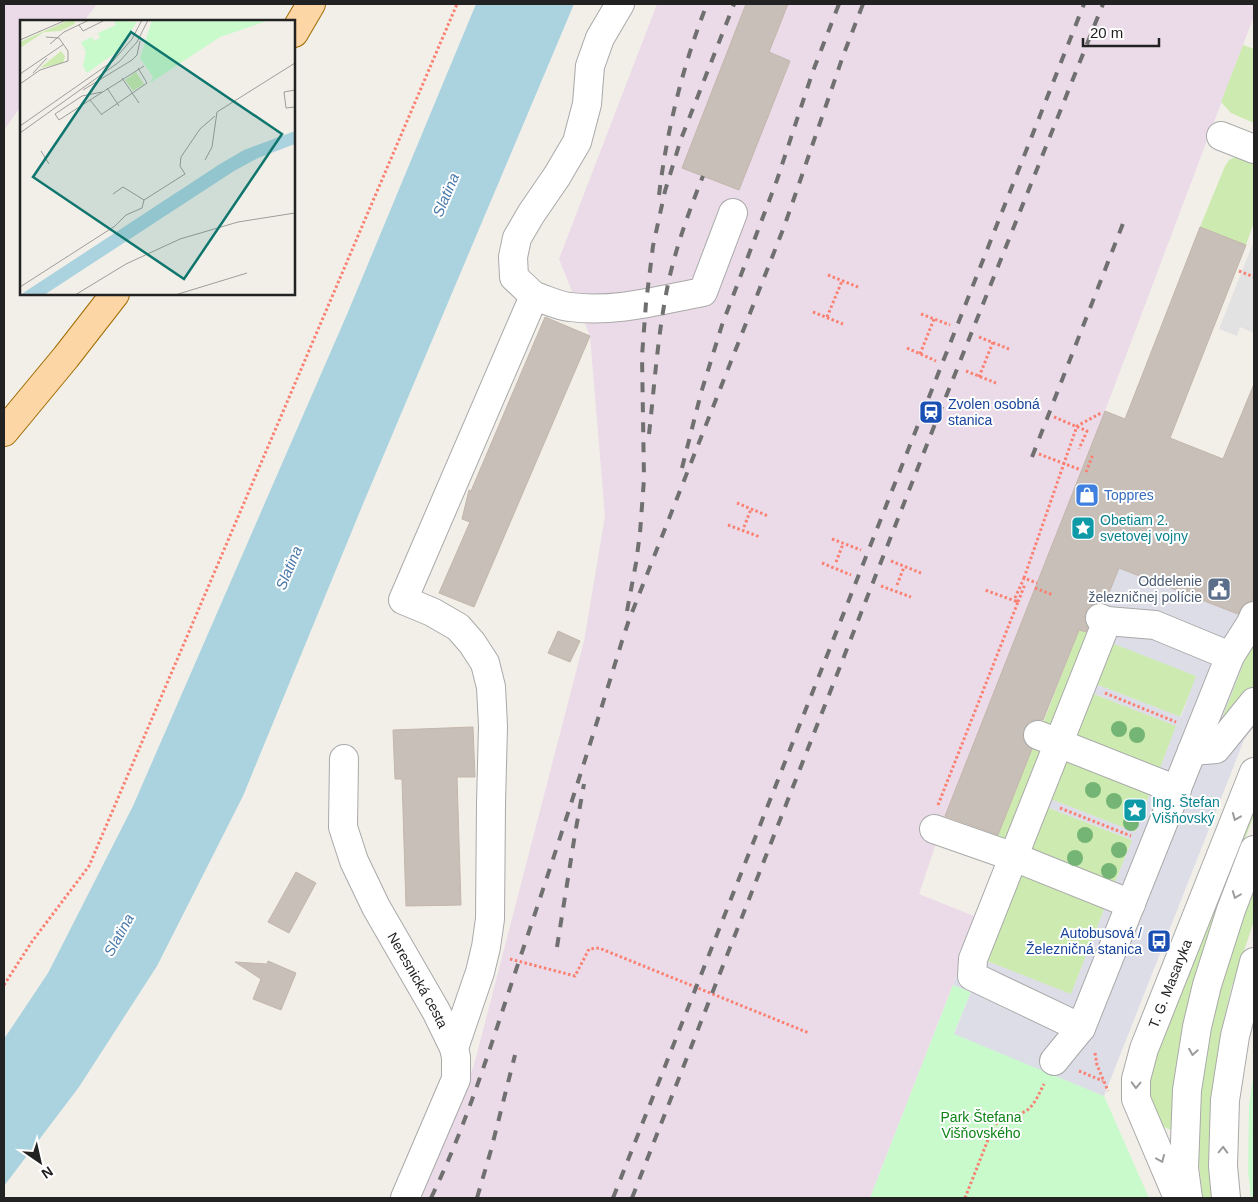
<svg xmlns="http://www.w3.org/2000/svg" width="1258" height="1202" font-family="Helvetica,sans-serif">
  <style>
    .industrial { fill: #ebdbe8 }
    .grass { fill: #cdebb0 }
    .park { fill: #c8facc }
    .parking { fill: #e2e2e2 }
    .plaza { fill: #dddde8; fill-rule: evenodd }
    .water { fill: #aad3df }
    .building { fill: #c7bfb8; stroke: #c4b6ab }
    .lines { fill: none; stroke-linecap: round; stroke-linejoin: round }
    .minor-casing { stroke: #a9a9a9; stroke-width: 30 }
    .major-casing { stroke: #a06b00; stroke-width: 30 }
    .path { stroke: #fa8072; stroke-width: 3; stroke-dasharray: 2.5 2.5; stroke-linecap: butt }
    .minor { stroke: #fff; stroke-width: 28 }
    .major { stroke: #fcd6a4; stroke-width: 28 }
    .rail { stroke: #707070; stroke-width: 4; stroke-dasharray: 10 10; stroke-linecap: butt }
    .tree { fill: #74b475 }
    .oneway { stroke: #9c9c9c }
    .labels { text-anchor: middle; stroke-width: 4; stroke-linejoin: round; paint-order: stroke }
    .transit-label { font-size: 14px; fill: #164399; stroke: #fff; text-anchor: start }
    .shop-label { font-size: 14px; fill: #366cbe; stroke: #fff; text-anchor: start }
    .culture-label { font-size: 14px; fill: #0d838f; stroke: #fff; text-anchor: start }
    .service-label { font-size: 14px; fill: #4e5e75; stroke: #fff; text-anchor: end }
    .street-label { font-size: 14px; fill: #222; stroke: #fff }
    .park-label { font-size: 14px; fill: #0c8416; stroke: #fff }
    .water-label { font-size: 15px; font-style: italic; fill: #4a7aab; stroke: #fff }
    .inset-road { fill: none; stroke: #9f9d99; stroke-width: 1 }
    .view { fill: #0f766e; fill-opacity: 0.15; stroke: #0f766e; stroke-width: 2.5 }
    .inset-edge { fill: none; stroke: #222; stroke-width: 2.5 }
  </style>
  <rect width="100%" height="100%" fill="#f2efe9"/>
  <g class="industrial">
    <path d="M4 4H97L84 21H21V106L4 130Z"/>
    <path d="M657 4H1254V16L1105 411 944 820 919 894 979 918 870 1198H421L474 1065 584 641 605 516 590 336 559 259Z"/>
  </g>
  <g class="grass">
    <path d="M1243 45 1254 49V123L1231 113 1221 102Z"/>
    <path d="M1235 157 1254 164V222L1246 245 1200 227 1225 166 1229 160Z"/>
    <path d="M1079 630 1093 635 1056 728 1043 723Z"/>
    <path d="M1253 638 1254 691 1213 739Z"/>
    <path d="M1109 641 1197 676 1180 717 1093 683Z"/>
    <path d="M1089 692 1177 726 1160 769 1072 735Z"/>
    <path d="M1033 747 1046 752 1009 845 996 840Z"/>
    <path d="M1063 759 1150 793 1135 832 1047 798Z"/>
    <path d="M1254 798V815L1200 960 1190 997 1173 1131 1162 1126 1147 1096 1151 1064Z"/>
    <path d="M1044 806 1132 840 1115 883 1027 849Z"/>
    <path d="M1018 873 1105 907 1071 995 984 960Z"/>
    <path d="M1254 889V921L1231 989 1222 1029 1213 1098 1214 1198H1203L1199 1165 1200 1098 1212 1027 1220 988 1236 938Z"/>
  </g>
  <g class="park">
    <path d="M953 985 971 992 954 1033 1104 1096 1149 1198H870Z"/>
    <path d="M1254 1069V1198H1251L1248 1172 1249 1106Z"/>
  </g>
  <path class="parking" d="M1254 241V333L1240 327 1237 336 1219 329Z"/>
  <path class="plaza" d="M1119 568 1246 617 1254 596V639H1253L1214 739 1254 691V727L1244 740 1104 1096 954 1034 971 992 953 985ZM1109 642 1196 676 1181 717 1093 683ZM1089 692 1176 726 1160 768 1073 734ZM1063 759 1150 793 1135 832 1048 798ZM1044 806 1132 840 1115 883 1028 849ZM1018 873 1105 907 1071 994 984 960Z"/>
  <path class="water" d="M476 4H574L363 504 243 796 157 966 79 1087 4 1186V1039L48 973 133 806 348 312Z"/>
  <g class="building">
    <path d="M746 4H788L769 52 790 61 739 190 682 168Z"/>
    <path d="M1200 227 1246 245 1170 438 1223 459 1254 384V596L1252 601 1244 604 1238 614 1119 568 1105 603H1098L1091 605 1086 611 1084 619 1088 627 1086 632 1079 630 1043 720H1035L1029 722 1024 729 1023 738 1026 744 1032 749 998 835 945 816 1105 411 1125 419Z"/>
    <path d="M545 317 590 336 474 607 439 593 470 522 462 519 469 490 471 491Z"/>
    <path d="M558 631 580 641 570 662 548 653Z"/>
    <path d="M473 727 475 777H457L461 905 406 906 402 779H395L393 730Z"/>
    <path d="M296 872 316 883 289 933 268 922Z"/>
    <path d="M268 961 296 973 281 1010 253 999 261 979 235 962 267 964Z"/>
  </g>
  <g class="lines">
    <g class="minor-casing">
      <g id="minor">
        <path d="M1221 136 1254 149"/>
        <path d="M534 296 514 277 513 257 517 238 531 214 557 176 577 142 587 104 590 66 600 38 620 4"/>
        <path d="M1230 656 1251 623 1254 616"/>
        <path d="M1038 735 1177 790"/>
        <path d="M1192 751 1216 749 1254 702"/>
        <path id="s1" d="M344 759 343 827 354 861 376 907 436 1011 454 1048 456 1057V1079L405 1198"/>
        <path d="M934 829 1014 857 1131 904"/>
        <path d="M1081 1028 972 976 973 959 1107 621"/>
        <path d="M454 1048 480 972 486 947 490 919 491 804 493 726 491 687 485 663 472 643 458 627 432 612 403 600 534 296C545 299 558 306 570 307 615 313 660 300 703 292L733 213"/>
        <path d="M1054 1061 1081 1028 1230 656 1155 625 1107 621 1100 618"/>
        <path id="s2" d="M1178 1198 1136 1099V1079L1144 1049 1254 772"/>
        <path d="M1188 1198 1184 1168 1187 1090 1197 1027 1207 985 1231 910 1254 850"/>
        <path d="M1226 1198 1223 1166 1225 1100 1235 1036 1254 962"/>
      </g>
    </g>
    <g class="major-casing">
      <g id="major">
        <path d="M294 33 311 4"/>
        <path d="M4 432 66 357 115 294"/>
      </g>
    </g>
    <g class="path">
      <path d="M1239 271 1254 277"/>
      <path d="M828 275 858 287"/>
      <path d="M813 312 843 324"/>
      <path d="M921 314 950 325"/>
      <path d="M827 317 842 281"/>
      <path d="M979 337 1009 349"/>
      <path d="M907 348 936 361"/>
      <path d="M920 354 934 319"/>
      <path d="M966 371 996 383"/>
      <path d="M979 377 993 342"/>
      <path d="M1054 417 1087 431 1079 449"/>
      <path d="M1039 454 1081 470"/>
      <path d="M1086 472 1093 454"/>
      <path d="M737 503 768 516"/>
      <path d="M728 525 760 537"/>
      <path d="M744 527 751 509"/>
      <path d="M832 539 861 550"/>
      <path d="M891 561 921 573"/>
      <path d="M836 562 843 544"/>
      <path d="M822 563 851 575"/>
      <path d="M1024 578 1077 426 1101 413"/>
      <path d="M897 585 904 567"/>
      <path d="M881 586 911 597"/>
      <path d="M1035 588 1053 595"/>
      <path d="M1018 602 1015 598 1024 578 1037 583"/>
      <path d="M1018 602 1025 584"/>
      <path d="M1105 693 1176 722"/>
      <path d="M938 805 1018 602 985 590"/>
      <path d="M1060 808 1131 836"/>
      <path d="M510 959 575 976 589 949 599 948 809 1033"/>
      <path d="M4 985 31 943 89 866 457 4"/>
      <path d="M1095 1053 1097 1065 1108 1091"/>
      <path d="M1079 1071 1103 1081"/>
      <path d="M965 1198 993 1127C998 1122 1003 1117 1010 1115 1015 1114 1021 1114 1026 1111 1035 1105 1039 1093 1044 1084"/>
    </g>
    <use href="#minor" class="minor"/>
    <use href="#major" class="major"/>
    <g class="rail">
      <path d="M659 195C667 129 683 65 707 4"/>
      <path d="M649 434C654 390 657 344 665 300 672 258 687 216 703 176"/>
      <path d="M1032 457 1124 221"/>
      <path d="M682 468 701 393 722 325 777 180 813 71 839 4"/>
      <path d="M627 611 636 563 640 533 644 479 642 356 646 303 653 246 665 191 681 139 734 4"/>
      <path d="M557 947 575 834 584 784"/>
      <path d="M431 1198C468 1122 492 1041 519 961 555 855 589 749 622 641L629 620 784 227 800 181 843 56 863 4"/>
      <path d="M477 1198 491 1150 515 1055"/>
      <path d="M613 1198 1084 4"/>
      <path d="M632 1198 935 424 1103 4"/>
    </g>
  </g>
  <g class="tree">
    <circle cx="1119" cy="729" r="8"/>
    <circle cx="1137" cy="735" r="8"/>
    <circle cx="1093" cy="790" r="8"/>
    <circle cx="1114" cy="801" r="8"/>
    <circle cx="1131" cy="823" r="8"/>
    <circle cx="1085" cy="835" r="8"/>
    <circle cx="1119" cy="850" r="8"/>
    <circle cx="1075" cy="858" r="8"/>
    <circle cx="1109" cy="871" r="8"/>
  </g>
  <defs><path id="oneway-chevron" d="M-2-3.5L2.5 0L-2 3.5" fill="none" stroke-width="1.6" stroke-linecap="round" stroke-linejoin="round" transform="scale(1.25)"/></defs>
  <g class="oneway">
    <use href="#oneway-chevron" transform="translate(1236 817) rotate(112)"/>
    <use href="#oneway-chevron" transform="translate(1236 895) rotate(111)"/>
    <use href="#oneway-chevron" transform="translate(1193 1052) rotate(99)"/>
    <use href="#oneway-chevron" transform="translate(1136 1085) rotate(91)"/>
    <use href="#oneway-chevron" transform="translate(1223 1150) rotate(-88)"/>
    <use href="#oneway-chevron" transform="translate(1161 1159) rotate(67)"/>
  </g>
  <defs>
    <g id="station-square" transform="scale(1.25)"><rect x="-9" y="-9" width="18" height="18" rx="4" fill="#1a4fb4" stroke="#fff"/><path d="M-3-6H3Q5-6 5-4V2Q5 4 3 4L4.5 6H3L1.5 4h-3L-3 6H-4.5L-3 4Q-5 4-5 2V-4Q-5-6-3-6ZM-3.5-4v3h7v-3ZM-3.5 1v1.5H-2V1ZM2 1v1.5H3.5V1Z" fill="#fff"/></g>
    <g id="shop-square" transform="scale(1.25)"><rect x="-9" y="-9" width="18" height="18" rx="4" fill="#3f7fe0" stroke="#fff"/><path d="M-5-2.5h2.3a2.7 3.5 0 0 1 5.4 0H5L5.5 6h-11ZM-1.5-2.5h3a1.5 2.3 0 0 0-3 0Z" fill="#fff"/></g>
    <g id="sight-square" transform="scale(1.25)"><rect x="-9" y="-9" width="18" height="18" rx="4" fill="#0f9aa8" stroke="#fff"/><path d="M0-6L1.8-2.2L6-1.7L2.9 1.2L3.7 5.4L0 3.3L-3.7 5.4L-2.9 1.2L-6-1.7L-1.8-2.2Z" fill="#fff"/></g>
    <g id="civic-square" transform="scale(1.25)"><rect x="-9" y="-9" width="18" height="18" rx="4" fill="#5c6f8a" stroke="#fff"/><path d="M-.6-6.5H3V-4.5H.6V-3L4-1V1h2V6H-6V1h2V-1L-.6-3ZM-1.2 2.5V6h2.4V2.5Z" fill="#fff"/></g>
    <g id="bus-square" transform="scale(1.25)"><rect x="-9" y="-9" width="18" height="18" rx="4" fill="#1a4fb4" stroke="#fff"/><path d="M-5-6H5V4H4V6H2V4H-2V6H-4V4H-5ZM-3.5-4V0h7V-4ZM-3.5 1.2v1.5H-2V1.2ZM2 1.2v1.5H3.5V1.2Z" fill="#fff"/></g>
  </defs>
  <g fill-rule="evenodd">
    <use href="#station-square" x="931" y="412"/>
    <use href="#shop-square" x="1087" y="495"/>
    <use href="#sight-square" x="1083" y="528"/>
    <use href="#civic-square" x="1219" y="589"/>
    <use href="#sight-square" x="1135" y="810"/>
    <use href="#bus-square" x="1159" y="941"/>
  </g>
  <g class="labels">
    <g class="transit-label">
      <text x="948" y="409">Zvolen osobná<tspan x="948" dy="16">stanica</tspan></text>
      <text x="1142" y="938" text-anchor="end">Autobusová /<tspan x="1142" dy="16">Železničná stanica</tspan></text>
    </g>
    <g class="shop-label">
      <text x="1104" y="500">Toppres</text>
    </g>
    <g class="culture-label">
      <text x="1100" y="525">Obetiam 2.<tspan x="1100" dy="16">svetovej vojny</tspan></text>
      <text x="1152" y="807">Ing. Štefan<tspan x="1152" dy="16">Višňovský</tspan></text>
    </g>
    <g class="service-label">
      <text x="1202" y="586">Oddelenie<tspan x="1202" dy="16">železničnej polície</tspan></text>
    </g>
    <g class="street-label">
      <text dy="5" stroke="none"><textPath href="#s1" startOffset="239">Neresnická cesta</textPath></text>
      <text dy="5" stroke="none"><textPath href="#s2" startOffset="229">T. G. Masaryka</textPath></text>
    </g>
    <g class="park-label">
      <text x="981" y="1122">Park Štefana<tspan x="981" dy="16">Višňovského</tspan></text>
    </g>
    <g class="water-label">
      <text transform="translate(446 195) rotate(-67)" y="5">Slatina</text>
      <text transform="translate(289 568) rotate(-67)" y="5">Slatina</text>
      <text transform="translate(119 935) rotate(-61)" y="5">Slatina</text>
    </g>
  </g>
  <g transform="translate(20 20)">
    <rect width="275" height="275" fill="#f2efe9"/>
    <path d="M49 0H54L55 4 40 11 24 12 0 28V22ZM41 31 45 36 43 43 20 48ZM116 52 124 64 113 71 105 60Z" fill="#cdebb0"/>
    <path d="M94 0 117 2 98 31 67 53 63 46 66 32 61 22 72 17 74 21 80 18 78 13 96 5ZM132 0H250L200 17 130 63 133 57 120 38Z" fill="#c8facc"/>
    <path d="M275 111V124L238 138 214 151 24 275H0L200 144 224 130Z" fill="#aad3df"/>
    <path class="inset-road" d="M59 5 63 11 85 0M0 20 46 0M30 24 44 12 69 0M13 53 27 38M0 54 44 24M102 58 119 83M0 64 20 50 48 41V31L39 18 26 17M87 68 99 86M63 70 112 40 117 35 120 21M275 70 264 72 266 88 275 87M70 80 39 100 35 94 62 76 82 72M82 94 127 63 118 48M82 95 70 80 124 46M0 106 93 41 112 19 122 0M0 113 99 42 117 22 128 0M21 131 29 144M185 140 192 127 197 92 275 43M93 174 103 167 124 180 165 154 160 146 161 137 180 109 195 96M0 267 95 206 106 195 122 188 124 180M55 275 106 244 160 219 218 202 275 193M155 275 227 253"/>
    <path class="view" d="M111 12 262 114 164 259 13 157Z"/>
    <rect width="275" height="275" class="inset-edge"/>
  </g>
  <rect width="1258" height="1202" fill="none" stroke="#222222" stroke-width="10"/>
  <g transform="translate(40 1162) rotate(146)" stroke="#ffffff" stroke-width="4" paint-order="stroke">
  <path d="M0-4L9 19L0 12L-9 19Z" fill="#222222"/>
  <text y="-8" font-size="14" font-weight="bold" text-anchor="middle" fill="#222222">N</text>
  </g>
  <path d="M1083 38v8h76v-8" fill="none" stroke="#222222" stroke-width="2.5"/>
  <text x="1090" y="38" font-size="15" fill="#222222" stroke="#ffffff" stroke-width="4" paint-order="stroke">20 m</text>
</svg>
